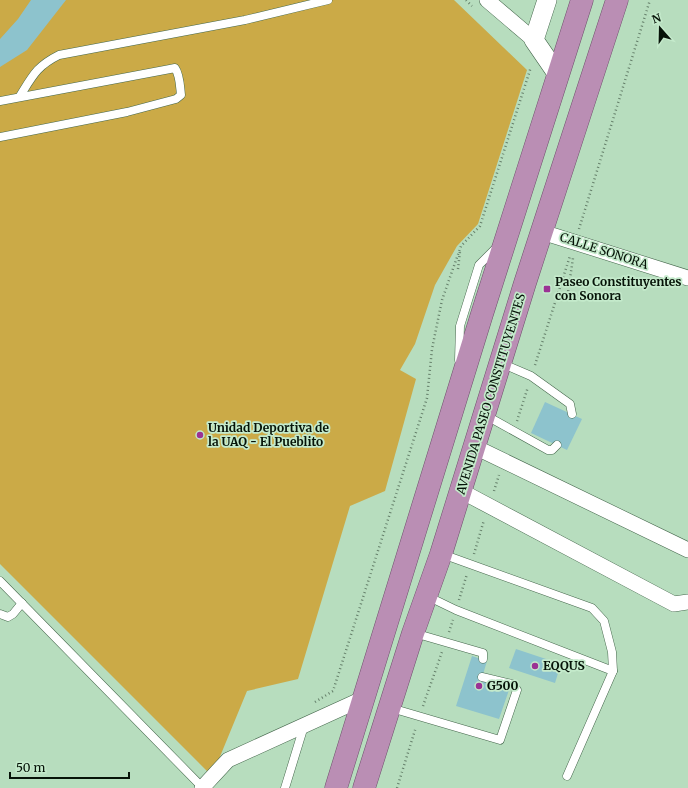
<svg xmlns="http://www.w3.org/2000/svg" width="688" height="788" font-family="Merriweather,serif">
  <style>
    .green { fill: #cbaa47 }
    .building { fill: #8dc3cd }
    .lines { fill: none; stroke-linecap: round; stroke-linejoin: round }
    .service-casing { stroke: #45674c; stroke-width: 9 }
    .minor-casing { stroke: #45674c; stroke-width: 16 }
    .tertiary-casing { stroke: #45674c; stroke-width: 20 }
    .trunk-casing { stroke: #6f506c; stroke-width: 23 }
    .path { stroke: #66806b; stroke-width: 2.5; stroke-dasharray: 1 3; stroke-linecap: butt }
    .service { stroke: #fff; stroke-width: 8 }
    .minor { stroke: #fff; stroke-width: 15 }
    .tertiary { stroke: #fff; stroke-width: 19 }
    .trunk { stroke: #ba8eb4; stroke-width: 22 }
    .poi-dot { fill: #9b3294; stroke: #c4eacb; stroke-width: 1.5 }
    .labels { text-anchor: middle; stroke-width: 3.5; stroke-linejoin: round; paint-order: stroke }
    .street-label { font-size: 12px; fill: #061308; stroke: #c4eacb }
    .poi-label { font-size: 12px; font-weight: bold; fill: #061308; stroke: #c4eacb; text-anchor: start }
  </style>
  <rect width="100%" height="100%" fill="#b7ddbe"/>
  <path class="green" d="M0 0H454L527 70 478 224 457 246 435 285 415 344 400 370 416 379 385 491 350 506 298 679 247 691 212 776 0 564Z"/>
  <g class="building">
    <path d="M31 0H66L27 50 0 67V39L18 19Z"/>
    <path d="M545 402 582 419 567 450 531 433Z"/>
    <path d="M516 649 561 664 555 683 509 668Z"/>
    <path d="M472 656 487 661 481 681 509 690 499 719 456 706Z"/>
  </g>
  <g class="lines">
    <g class="service-casing">
      <g id="service">
        <path d="M20 96C33 75 37 66 59 55L245 20 328 0"/>
        <path d="M0 101 170 69 175 68C180 75 180 87 181 95L176 99 127 112 0 137"/>
        <path d="M459 360 460 326 479 265 496 248"/>
        <path d="M501 363 531 376 570 404 572 414"/>
        <path d="M485 415 548 450H552L557 445"/>
        <path d="M442 554 592 608 604 621 612 652 613 671 567 776"/>
        <path d="M0 581 202 787"/>
        <path d="M427 596 456 610 613 671"/>
        <path d="M0 614 8 617 13 614 22 603"/>
        <path d="M414 633 483 653V659"/>
        <path d="M391 708 500 740 517 690 512 684 482 677"/>
        <path d="M285 788 304 726"/>
      </g>
    </g>
    <g class="minor-casing">
      <g id="minor">
        <path d="M487 0 534 40"/>
        <path d="M542 232 688 278"/>
        <path d="M475 447 688 550"/>
        <path d="M461 491 674 604 688 602"/>
        <path d="M202 788 228 760 362 699"/>
      </g>
    </g>
    <g class="tertiary-casing">
      <path id="tertiary" d="M547 0 534 40 558 75"/>
    </g>
    <g class="trunk-casing">
      <g id="trunk">
        <path d="M336 788 482 314 582 0"/>
        <path d="M364 788 413 633 441 554 525 283 617 0"/>
      </g>
    </g>
    <g class="path">
      <path d="M466 0 472 6"/>
      <path d="M579 229 650 0"/>
      <path d="M458 269 460 251"/>
      <path d="M567 299 573 258"/>
      <path d="M535 365 570 256"/>
      <path d="M517 421 528 387"/>
      <path d="M494 491 499 475"/>
      <path d="M474 554 484 520"/>
      <path d="M459 600 467 574"/>
      <path d="M449 632 453 620"/>
      <path d="M315 702 333 691 427 398 432 349 442 300 461 246 480 226 531 67"/>
      <path d="M423 706 442 652"/>
      <path d="M397 788 416 727"/>
    </g>
    <use href="#service" class="service"/>
    <use href="#minor" class="minor"/>
    <use href="#tertiary" class="tertiary"/>
    <use href="#trunk" class="trunk"/>
  </g>
  <g class="poi-dot">
    <rect x="543" y="285" width="8" height="8" rx="2"/>
    <circle cx="200" cy="435" r="4"/>
    <circle cx="535" cy="666" r="4"/>
    <circle cx="479" cy="686" r="4"/>
  </g>
  <g class="labels">
    <g class="street-label">
      <text transform="translate(604 251) rotate(18)" y="4">CALLE SONORA</text>
      <text transform="translate(491 394) rotate(-73)" y="4">AVENIDA PASEO CONSTITUYENTES</text>
    </g>
    <g class="poi-label">
      <text x="555" y="286">Paseo Constituyentes<tspan x="555" dy="14">con Sonora</tspan></text>
      <text x="208" y="432">Unidad Deportiva de<tspan x="208" dy="14">la UAQ - El Pueblito</tspan></text>
      <text x="543" y="670">EQQUS</text>
      <text x="487" y="690">G500</text>
    </g>
  </g>
  <g transform="translate(660 28) rotate(340)" stroke="#c4eacb" stroke-width="3" paint-order="stroke">
  <path d="M0-3L7 15L0 10L-7 15Z" fill="#061308"/>
  <text y="-6" font-size="11" font-weight="bold" text-anchor="middle" fill="#061308">N</text>
  </g>
  <path d="M10 772v6h119v-6" fill="none" stroke="#061308" stroke-width="2"/>
  <text x="16" y="772" font-size="12" fill="#061308" stroke="#c4eacb" stroke-width="3" paint-order="stroke">50 m</text>
</svg>
